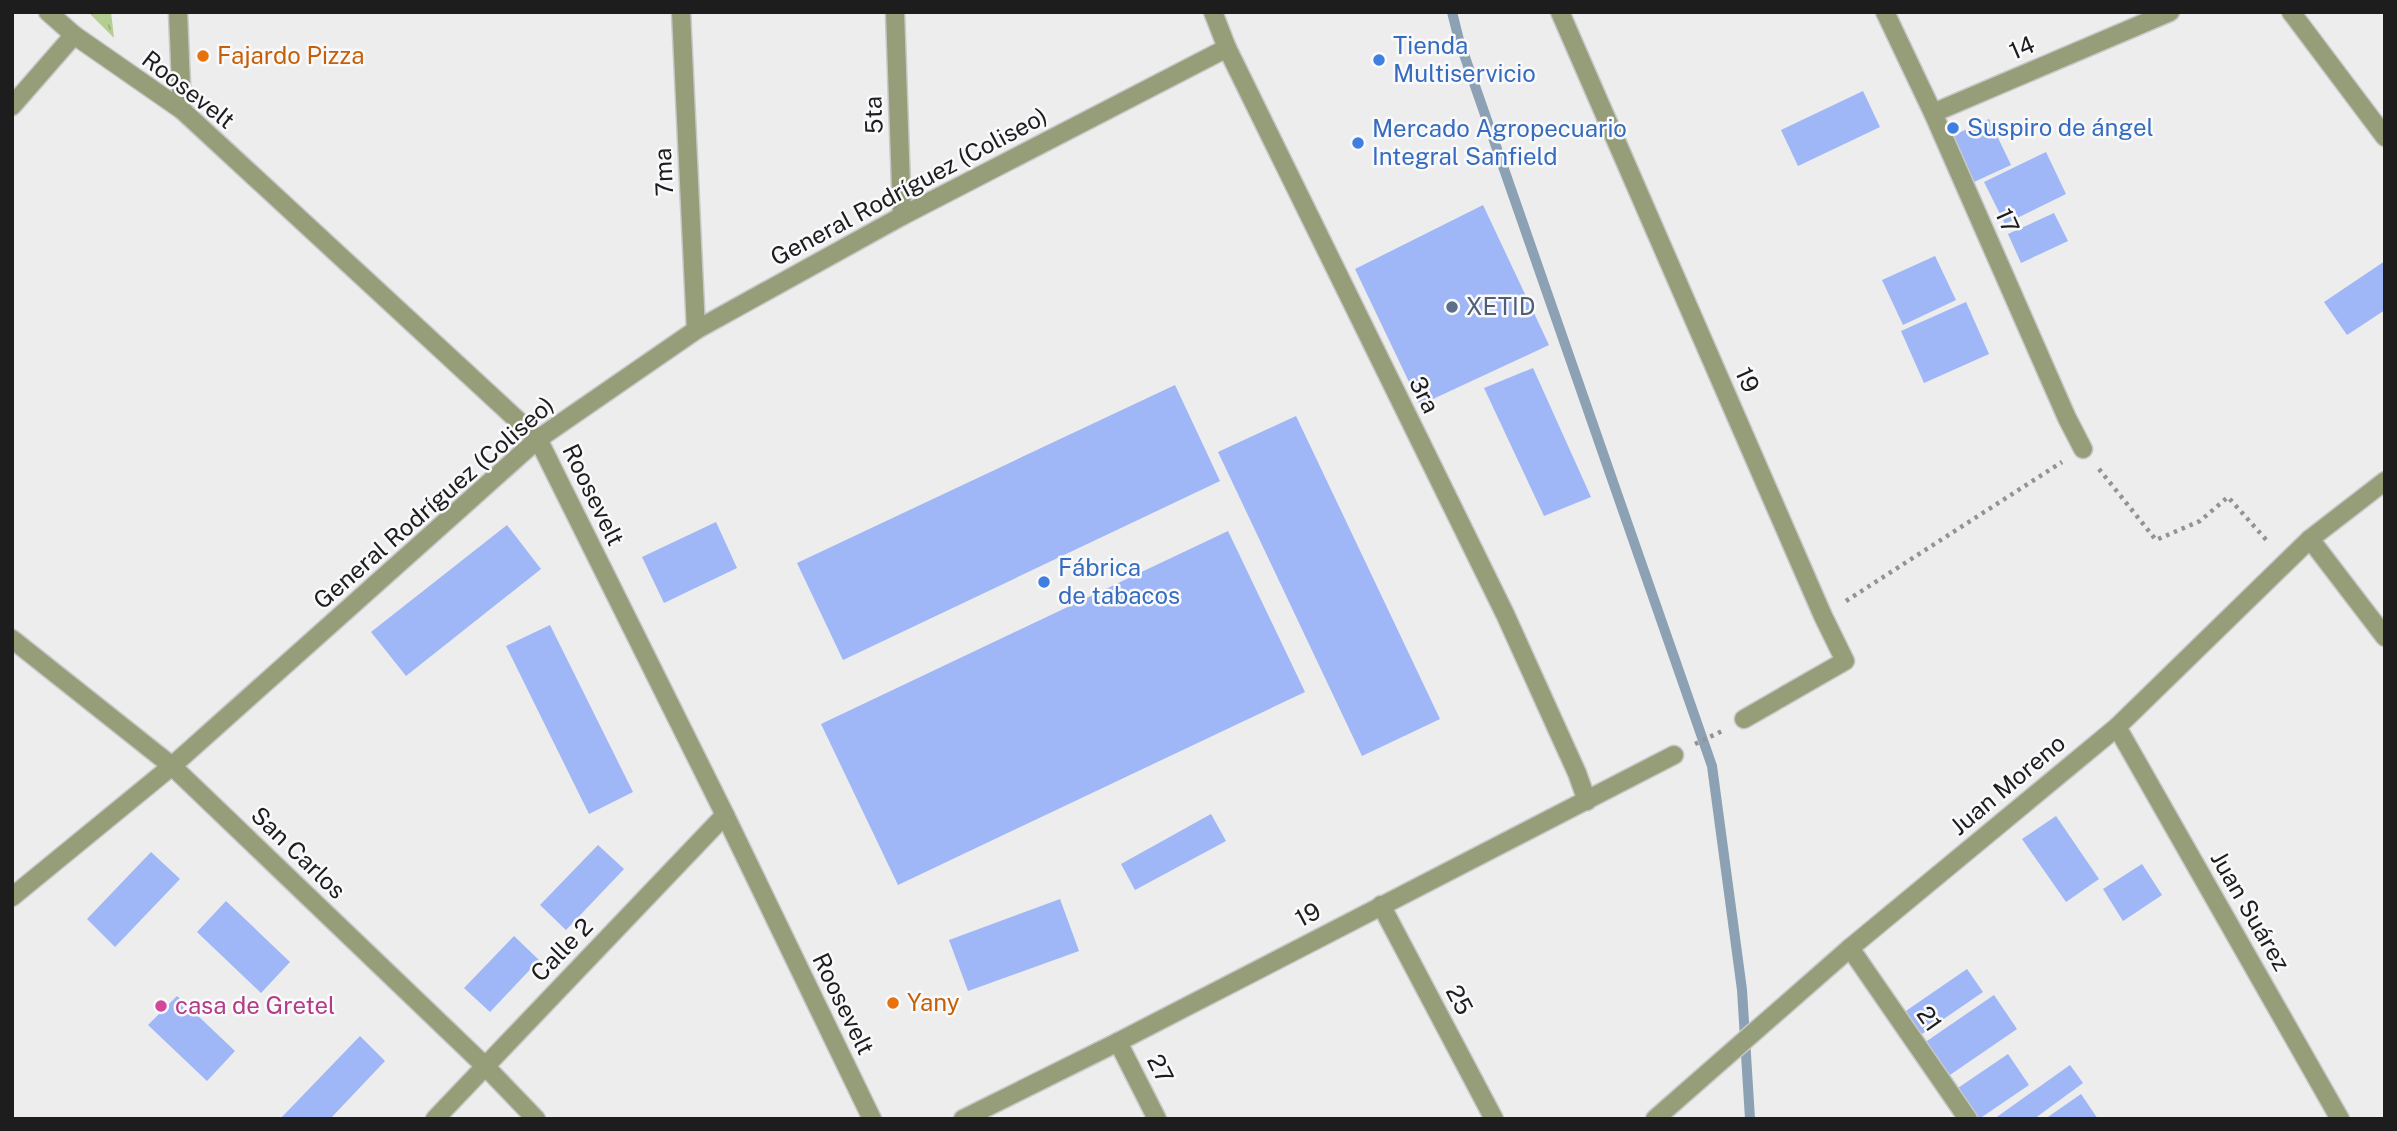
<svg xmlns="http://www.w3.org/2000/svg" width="2397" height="1131" font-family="'Public Sans',sans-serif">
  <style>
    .grass { fill: url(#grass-tufts) }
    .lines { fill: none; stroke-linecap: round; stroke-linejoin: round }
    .stream { stroke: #8ca1b4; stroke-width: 10 }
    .building { fill: #9fb6f7 }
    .minor-casing { stroke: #c8c8c8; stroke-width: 21 }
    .path { stroke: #939394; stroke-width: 4.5; stroke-dasharray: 3.5 5; stroke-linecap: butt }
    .minor { stroke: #959e78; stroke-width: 18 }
    .food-dot { fill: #e8710a; stroke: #fafafc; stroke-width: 2.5 }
    .shop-dot { fill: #3f7fe0; stroke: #fafafc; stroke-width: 2.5 }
    .service-dot { fill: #5c6f8a; stroke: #fafafc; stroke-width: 2.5 }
    .hotel-dot { fill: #d1479c; stroke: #fafafc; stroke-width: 2.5 }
    .labels { text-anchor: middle; stroke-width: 5; stroke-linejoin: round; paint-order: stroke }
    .shop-label { font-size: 24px; fill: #366cbe; stroke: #fafafc; text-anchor: start }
    .street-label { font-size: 24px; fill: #1d1d1d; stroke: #fafafc }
    .food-label { font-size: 24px; fill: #c56008; stroke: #fafafc; text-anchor: start }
    .service-label { font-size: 24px; fill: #4e5e75; stroke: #fafafc; text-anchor: start }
    .hotel-label { font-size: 24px; fill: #b23c85; stroke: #fafafc; text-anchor: start }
  </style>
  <defs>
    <pattern id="grass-tufts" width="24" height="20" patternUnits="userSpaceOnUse" patternTransform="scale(1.75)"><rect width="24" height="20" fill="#b3ce90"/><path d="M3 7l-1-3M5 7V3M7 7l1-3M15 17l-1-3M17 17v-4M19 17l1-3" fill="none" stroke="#9ab07c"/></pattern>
  </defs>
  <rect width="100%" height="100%" fill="#ededee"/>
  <path class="grass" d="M88 12H111L114 38Z"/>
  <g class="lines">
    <path class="stream" d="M1452 12 1459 40 1712 766 1742 990 1750 1119"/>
  </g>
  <g class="building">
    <path d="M1863 91 1880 127 1798 166 1781 130Z"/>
    <path d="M1989 119 2011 165 1974 182 1952 136Z"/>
    <path d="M2046 152 2066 194 2005 224 1984 182Z"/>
    <path d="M1483 205 1549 345 1420 405 1355 269Z"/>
    <path d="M2054 213 2068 241 2021 263 2008 234Z"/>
    <path d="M1935 256 1956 300 1903 325 1882 280Z"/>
    <path d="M2385 261V310L2347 335 2324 302Z"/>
    <path d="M1966 302 1989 354 1924 383 1901 331Z"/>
    <path d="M1533 368 1591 497 1544 516 1484 388Z"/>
    <path d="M1175 385 1220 481 843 660 797 563Z"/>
    <path d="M1296 416 1440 719 1362 756 1218 452Z"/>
    <path d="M716 522 737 568 664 603 642 557Z"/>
    <path d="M507 525 541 569 406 676 371 632Z"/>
    <path d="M1228 531 1305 692 898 885 821 724Z"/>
    <path d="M550 625 633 792 589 814 506 646Z"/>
    <path d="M1211 814 1226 841 1135 890 1121 864Z"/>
    <path d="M2056 816 2099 879 2066 902 2022 839Z"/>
    <path d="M598 845 624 869 566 930 540 905Z"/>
    <path d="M151 852 180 879 115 947 87 919Z"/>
    <path d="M2142 864 2162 895 2123 921 2103 889Z"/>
    <path d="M1060 899 1079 951 968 991 949 940Z"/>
    <path d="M226 901 290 962 261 993 197 932Z"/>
    <path d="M514 936 539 960 490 1012 464 988Z"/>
    <path d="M1967 969 1983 992 1916 1038 1900 1015Z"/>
    <path d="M1994 995 2017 1029 1947 1077 1924 1043Z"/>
    <path d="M177 996 235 1051 207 1081 148 1025Z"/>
    <path d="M360 1036 385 1061 330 1119H280Z"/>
    <path d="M2008 1054 2029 1085 1979 1119H1974L1955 1090Z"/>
    <path d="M2070 1065 2083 1083 2034 1119H1994Z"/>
    <path d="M2081 1094 2098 1119H2045Z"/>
  </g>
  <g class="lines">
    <g class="minor-casing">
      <g id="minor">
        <path d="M48 12 74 35 182 110 538 439 725 815 872 1119"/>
        <path d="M178 12 182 110"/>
        <path d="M681 12 696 330"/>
        <path d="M895 12 902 216"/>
        <path d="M1213 12 1227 48 1505 614 1577 773 1587 801"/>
        <path d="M1560 12 1823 616 1845 661 1744 719"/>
        <path d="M1885 12 1933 113 2067 418 2083 449"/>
        <path d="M2291 12 2385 137"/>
        <path d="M12 106 74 35"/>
        <path d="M1933 113 2170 12"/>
        <path d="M2310 539 2385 637"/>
        <path d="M12 639 172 766 485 1066 536 1119"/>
        <path d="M2117 727 2340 1119"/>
        <path d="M12 897 172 766 538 439 696 330 902 216 1227 48"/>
        <path d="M1381 905 1494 1119"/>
        <path d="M1850 948 1968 1119"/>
        <path d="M1118 1042 1157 1119"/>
        <path d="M435 1119 725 815"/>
        <path d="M963 1119 1118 1042 1674 755"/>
        <path d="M1655 1119 1850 948 2117 727 2310 539 2385 481"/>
      </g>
    </g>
    <g class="path">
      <path d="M2099 469 2156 540 2200 521 2228 497 2269 543"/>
      <path d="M1846 601 2062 462"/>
      <path d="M1695 744 1722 731"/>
    </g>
    <use href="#minor" class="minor"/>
  </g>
  <g class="food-dot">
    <circle cx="203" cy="56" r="7"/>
    <circle cx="893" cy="1003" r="7"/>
  </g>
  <g class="shop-dot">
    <circle cx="1379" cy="60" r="7"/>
    <circle cx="1953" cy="128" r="7"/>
    <circle cx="1358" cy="143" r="7"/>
    <circle cx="1044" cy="582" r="7"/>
  </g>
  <circle class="service-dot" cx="1452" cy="307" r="7"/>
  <circle class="hotel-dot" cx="161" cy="1006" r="7"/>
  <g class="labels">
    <g class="shop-label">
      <text x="1393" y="54">Tienda<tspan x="1393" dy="28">Multiservicio</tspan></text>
      <text x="1967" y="136">Suspiro de ángel</text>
      <text x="1372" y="137">Mercado Agropecuario<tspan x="1372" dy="28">Integral Sanfield</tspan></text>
      <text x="1058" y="576">Fábrica<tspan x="1058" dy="28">de tabacos</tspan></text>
    </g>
    <g class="street-label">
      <text transform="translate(2022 48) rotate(-23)" y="8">14</text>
      <text transform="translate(188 90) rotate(38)" y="8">Roosevelt</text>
      <text transform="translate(874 115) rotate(-92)" y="8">5ta</text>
      <text transform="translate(664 172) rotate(-93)" y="8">7ma</text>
      <text transform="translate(909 187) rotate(-28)" y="8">General Rodríguez (Coliseo)</text>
      <text transform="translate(2007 221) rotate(66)" y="8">17</text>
      <text transform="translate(1747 380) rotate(66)" y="8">19</text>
      <text transform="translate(1424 395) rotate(64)" y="8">3ra</text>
      <text transform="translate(593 495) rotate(64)" y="8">Roosevelt</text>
      <text transform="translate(434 503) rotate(-41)" y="8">General Rodríguez (Coliseo)</text>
      <text transform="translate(2008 785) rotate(-40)" y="8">Juan Moreno</text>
      <text transform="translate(298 853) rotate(44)" y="8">San Carlos</text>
      <text transform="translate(2250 911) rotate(60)" y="8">Juan Suárez</text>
      <text transform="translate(1308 915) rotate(-28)" y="8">19</text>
      <text transform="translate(562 950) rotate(-46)" y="8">Calle 2</text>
      <text transform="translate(1459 1000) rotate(62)" y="8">25</text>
      <text transform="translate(843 1004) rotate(64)" y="8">Roosevelt</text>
      <text transform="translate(1929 1019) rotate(55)" y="8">21</text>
      <text transform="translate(1160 1069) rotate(63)" y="8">27</text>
    </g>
    <g class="food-label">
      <text x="217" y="64">Fajardo Pizza</text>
      <text x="907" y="1011">Yany</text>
    </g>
    <g class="service-label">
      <text x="1466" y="315">XETID</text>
    </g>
    <g class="hotel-label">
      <text x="175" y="1014">casa de Gretel</text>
    </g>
  </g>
  <rect width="2397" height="1131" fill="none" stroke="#1d1d1d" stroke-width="28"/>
</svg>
